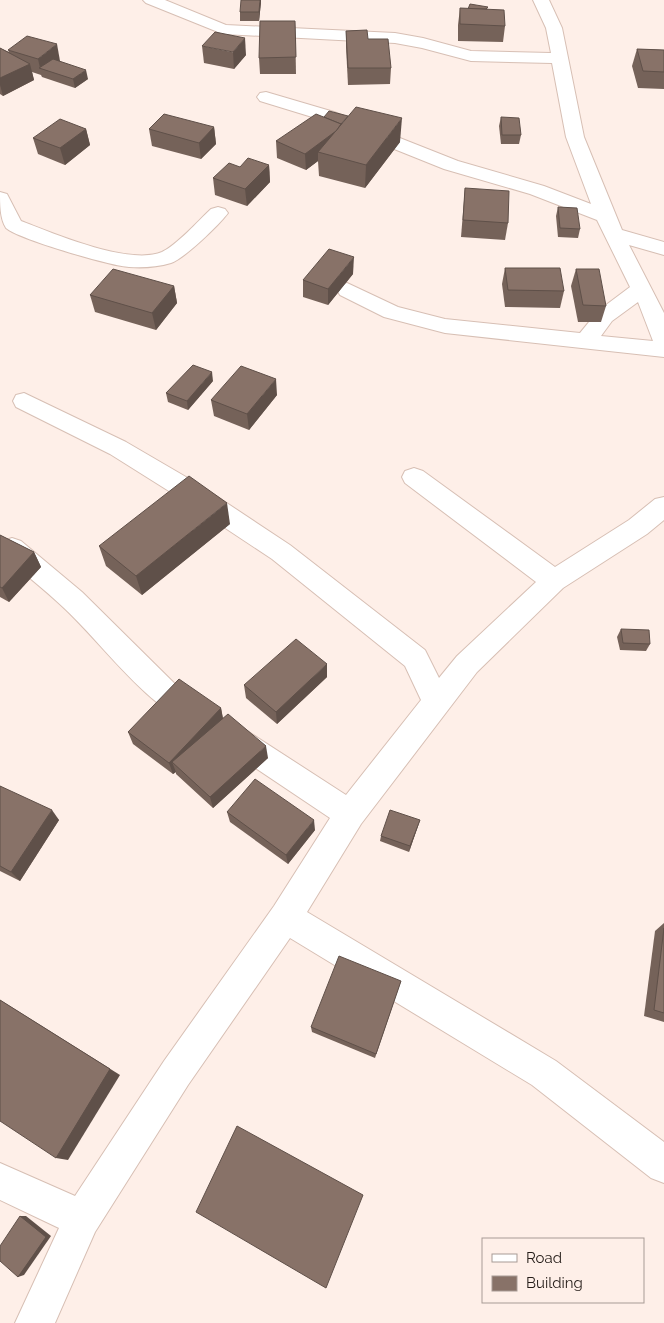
<svg xmlns="http://www.w3.org/2000/svg" width="664" height="1323" font-family="Raleway,sans-serif">
  <style>
    .lines { fill: none; stroke-linecap: round; stroke-linejoin: round }
    .minor-casing { stroke: #d7bfb4; stroke-width: 2 }
    .minor { fill: #fff; fill-rule: evenodd }
    .wall { fill: #756259 }
    .shaded-wall { fill: #5f5049 }
    .building { fill: #887268; stroke: #5f5049 }
  </style>
  <rect width="100%" height="100%" fill="#feefe8"/>
  <g class="lines">
    <g class="minor-casing">
      <g id="minor">
        <path d="M143 0H165L226 25 395 33 423 38 471 51 551 53 546 28 533 0H549L562 28 584 137 622 230 664 242V255L629 245 664 313V357L445 333 384 317 340 295 337 290 340 285 347 283 398 307 445 319 580 333 598 311 630 287 597 220 530 194 444 169 322 120 260 101 257 97 260 93 266 92 334 112 458 161 544 186 591 204 566 137 552 63 471 61 422 48 395 43 223 34 146 3ZM638 302 653 341 601 336 612 321Z"/>
        <path d="M0 192 7 194 21 221C53 233 129 266 162 252 178 244 197 222 211 209L218 207 225 209 228 213C219 225 185 258 171 263 158 267 142 268 129 267 111 266 18 239 6 228 0 219 0 204 0 192Z"/>
        <path d="M24 393 126 442 198 484 290 545 425 650 439 678 457 656 536 582 405 483 402 477 405 471 414 468 423 471 555 567 629 520 655 499 664 497V520L647 534 563 588 477 672 361 824 307 912 556 1061 664 1142V1183L651 1178 532 1085 290 938 188 1085 95 1232 55 1323H15L59 1228 0 1200V1163L75 1196 164 1061 274 906 330 818 224 747 220 738 224 729 234 725 244 729 346 795 421 700 405 666 272 559 180 498 110 454 16 407 13 401 16 395Z"/>
        <path d="M12 538 21 541 82 592 174 683 206 704 210 713 206 722 196 726C146 707 103 644 63 607 44 589 23 573 3 555L0 547 3 541Z"/>
      </g>
    </g>
    <use href="#minor" class="minor"/>
  </g>
  <g class="wall">
    <path d="M261 2 259 21H240V12Z"/>
    <path d="M488 7 487 9 505 26 503 42 458 41V25L460 8 468 9Z"/>
    <path d="M295 21 296 74H260L259 58Z"/>
    <path d="M346 31 368 39 391 68 390 84 348 85 346 47Z"/>
    <path d="M202 46 246 55 234 69 204 63Z"/>
    <path d="M0 48 9 52 8 50 60 61 88 79 75 88 42 77 41 75 32 72 34 80 3 96 0 94Z"/>
    <path d="M637 49 664 50V89L638 88 632 66Z"/>
    <path d="M324 117 400 142 365 188 319 176 318 161 306 170 277 158 276 141Z"/>
    <path d="M501 117 521 135 519 144H501L499 126Z"/>
    <path d="M214 127 216 144 201 159 152 146 149 129Z"/>
    <path d="M86 129 90 145 65 165 38 154 33 138Z"/>
    <path d="M269 165 270 182 247 206 215 195 213 178Z"/>
    <path d="M465 188 508 223 505 240 461 237Z"/>
    <path d="M558 207 580 229 578 238 558 237 556 216Z"/>
    <path d="M505 268 564 291 560 308 505 307 502 284Z"/>
    <path d="M576 269 606 306 601 322H578L571 286Z"/>
    <path d="M353 274 328 305 303 297V280Z"/>
    <path d="M174 286 177 303 156 330 95 312 90 295Z"/>
    <path d="M213 381 188 410 168 402 166 393Z"/>
    <path d="M277 395 249 430 214 416 211 400Z"/>
    <path d="M230 524 142 595 106 566 99 546Z"/>
    <path d="M0 535 34 552 41 567 9 602 0 597Z"/>
    <path d="M621 629 650 644 646 651 620 650 617 637Z"/>
    <path d="M327 677 277 724 246 698 244 685Z"/>
    <path d="M221 708 223 718 268 758 213 808 176 774V772L173 774 133 744 128 732Z"/>
    <path d="M0 786 59 820 20 881 0 871Z"/>
    <path d="M227 812 315 830 288 864 230 822Z"/>
    <path d="M420 820 409 852 380 841 381 836Z"/>
    <path d="M664 923V1022L644 1016 655 931Z"/>
    <path d="M401 981 375 1058 312 1032 311 1027Z"/>
  </g>
  <g class="shaded-wall">
    <path d="M260 0H261V2L259 21V12Z"/>
    <path d="M245 38 246 55 234 69 233 52Z"/>
    <path d="M57 44 60 61 48 71 40 68 38 59Z"/>
    <path d="M30 64 34 80 3 96 0 85V78Z"/>
    <path d="M86 70 88 79 75 88 73 79Z"/>
    <path d="M402 118 400 142 365 188 366 165Z"/>
    <path d="M344 125 318 152V161L306 170 305 154Z"/>
    <path d="M214 127 216 144 201 159 199 143Z"/>
    <path d="M86 129 90 145 65 165 60 148Z"/>
    <path d="M269 165 270 182 247 206 245 189Z"/>
    <path d="M354 257 353 274 328 305V289Z"/>
    <path d="M174 286 177 303 156 330 152 313Z"/>
    <path d="M212 372 213 381 188 410 187 401Z"/>
    <path d="M276 379 277 395 249 430 247 414Z"/>
    <path d="M227 503 230 524 142 595 136 576Z"/>
    <path d="M34 552 41 567 9 602 2 588Z"/>
    <path d="M327 664V677L277 724 276 712Z"/>
    <path d="M221 708 223 720 172 762 176 772 173 774 169 763Z"/>
    <path d="M266 746 268 758 213 808 210 797Z"/>
    <path d="M52 810 59 820 20 881 11 872Z"/>
    <path d="M314 820 315 830 288 864 286 855Z"/>
    <path d="M420 820 418 826 409 852 410 846Z"/>
    <path d="M0 1000 120 1075 68 1160 56 1158Z"/>
    <path d="M20 1216H26L51 1236 24 1275 18 1277Z"/>
  </g>
  <g class="building">
    <path d="M241 0H260L259 12H240Z"/>
    <path d="M470 4 488 7 486 9H468Z"/>
    <path d="M460 8 504 10 505 26 460 24Z"/>
    <path d="M260 21H295L296 57 259 58Z"/>
    <path d="M367 30 368 39H388L391 68H348L346 31Z"/>
    <path d="M215 32 245 38 233 52 202 46Z"/>
    <path d="M27 36 57 44 38 59 8 50Z"/>
    <path d="M0 48 30 64 0 78Z"/>
    <path d="M637 49 664 50V72L643 71Z"/>
    <path d="M53 59 86 70 73 79 39 68Z"/>
    <path d="M356 107 402 118 366 165 318 152Z"/>
    <path d="M329 111 348 116 341 124 324 117Z"/>
    <path d="M164 114 214 127 199 143 149 129Z"/>
    <path d="M316 114 341 124 336 131 305 154 276 141Z"/>
    <path d="M501 117 519 118 521 135H502Z"/>
    <path d="M60 119 86 129 60 148 33 138Z"/>
    <path d="M248 158 269 165 245 189 213 178 229 163 240 167Z"/>
    <path d="M465 188 509 191 508 223 463 220Z"/>
    <path d="M558 207 577 208 580 229 560 228Z"/>
    <path d="M329 249 354 257 328 289 303 280Z"/>
    <path d="M505 268H560L564 291 508 290Z"/>
    <path d="M113 269 174 286 152 313 90 295Z"/>
    <path d="M576 269H599L606 306 583 305Z"/>
    <path d="M193 365 212 372 187 401 166 393Z"/>
    <path d="M241 366 276 379 247 414 211 400Z"/>
    <path d="M189 476 227 503 136 576 99 546Z"/>
    <path d="M0 535 34 552 2 588 0 587Z"/>
    <path d="M621 629 649 630 650 644 623 643Z"/>
    <path d="M296 639 327 664 276 712 244 685Z"/>
    <path d="M179 679 221 708 169 763 128 732Z"/>
    <path d="M228 714 266 746 210 797 172 762Z"/>
    <path d="M255 779 314 820 286 855 227 812Z"/>
    <path d="M0 786 52 810 11 872 0 866Z"/>
    <path d="M390 810 420 820 410 846 381 836Z"/>
    <path d="M664 928V1013L654 1010Z"/>
    <path d="M339 956 401 981 376 1054 311 1027Z"/>
    <path d="M0 1000 110 1069 56 1158 0 1121Z"/>
    <path d="M237 1126 363 1195 326 1288 196 1212Z"/>
    <path d="M20 1216 46 1237 18 1277 0 1261V1246Z"/>
  </g>
  <rect x="482" y="1238" width="162" height="65" fill="#feefe8" stroke="#a79b95"/>
  <rect x="492" y="1254" width="25" height="8" fill="#ffffff" stroke="#a79b95"/>
  <text x="526" y="1263" font-size="15" fill="#251d19">Road</text>
  <rect x="492" y="1276" width="25" height="15" fill="#887268" stroke="#a79b95"/>
  <text x="526" y="1288" font-size="15" fill="#251d19">Building</text>
</svg>
